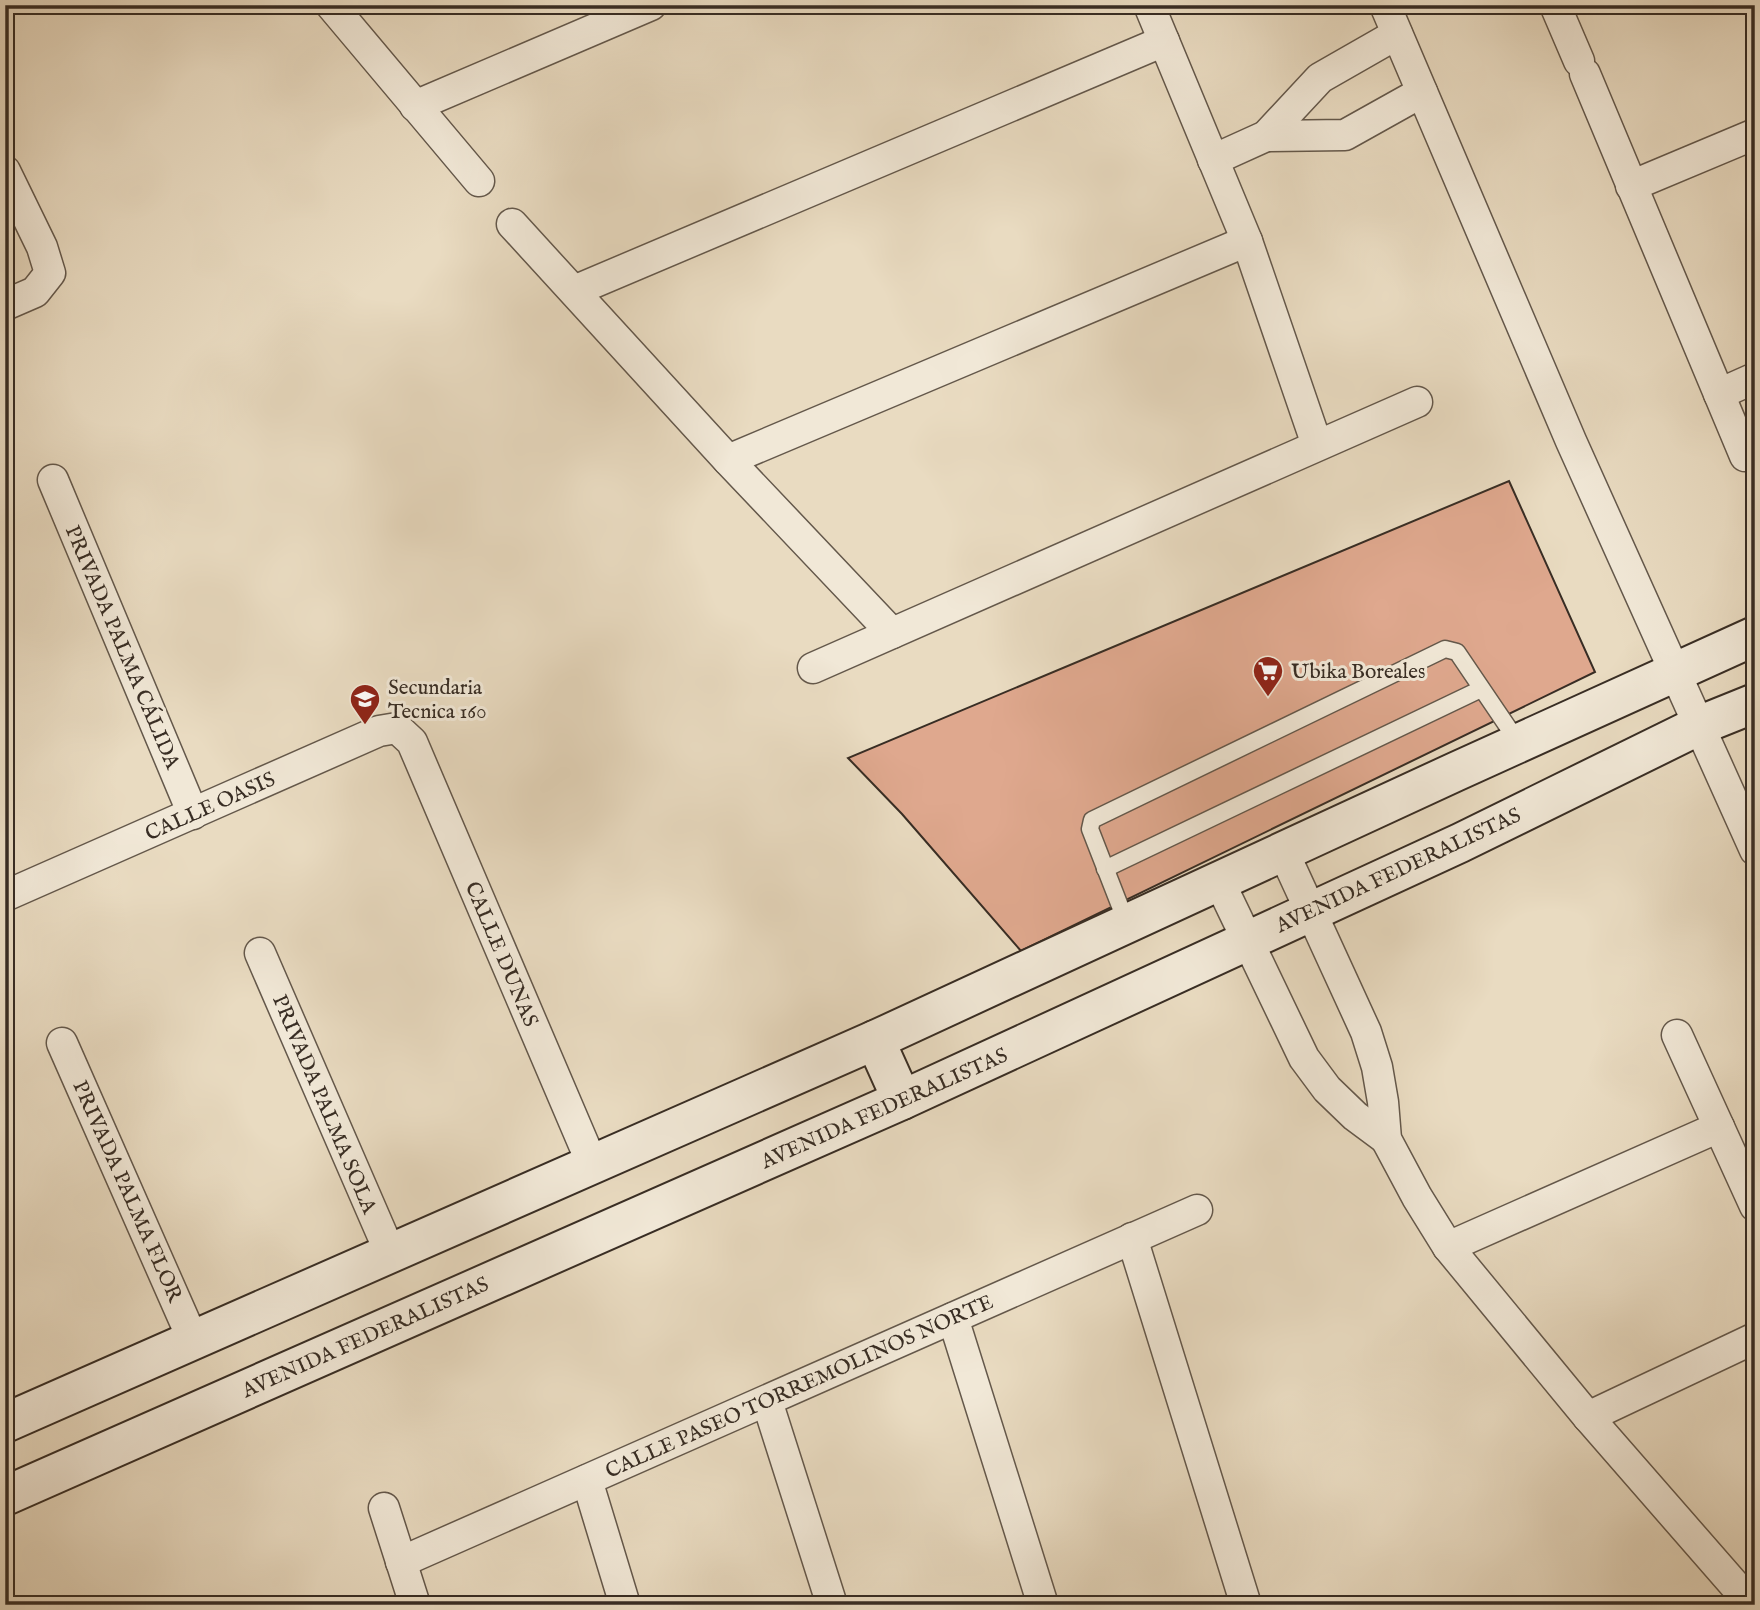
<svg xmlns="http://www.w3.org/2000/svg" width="1760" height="1610" font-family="'IM FELL English',serif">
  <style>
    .building { fill: #dfa88e; stroke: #382d24; stroke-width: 2 }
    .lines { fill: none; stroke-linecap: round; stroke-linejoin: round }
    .lane-casing { stroke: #64584b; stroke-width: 19 }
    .street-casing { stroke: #64584b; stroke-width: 33 }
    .secondary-casing { stroke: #382d24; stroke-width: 42 }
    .lane { stroke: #f1e8d7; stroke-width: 16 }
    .street { stroke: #f1e8d7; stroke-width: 30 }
    .secondary { stroke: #f1e8d7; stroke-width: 38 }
    .labels { text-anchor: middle; stroke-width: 6; stroke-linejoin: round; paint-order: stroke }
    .street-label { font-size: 21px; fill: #382d24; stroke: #f1e8d7 }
    .poi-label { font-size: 21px; fill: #382d24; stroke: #f1e8d7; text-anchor: start }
  </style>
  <rect width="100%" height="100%" fill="#e9dbc1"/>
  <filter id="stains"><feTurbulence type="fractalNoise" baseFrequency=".00286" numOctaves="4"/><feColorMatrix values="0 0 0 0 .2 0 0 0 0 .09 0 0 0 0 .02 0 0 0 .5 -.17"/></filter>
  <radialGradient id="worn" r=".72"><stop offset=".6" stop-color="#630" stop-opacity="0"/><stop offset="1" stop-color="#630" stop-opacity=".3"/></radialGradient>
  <path class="building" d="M1509 481 1595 672 1021 951 902 814 848 758Z"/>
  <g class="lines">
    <g class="lane-casing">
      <g id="lane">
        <path d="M1105 869 1481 689"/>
        <path d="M1127 924 1090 829 1092 820 1445 649 1457 652 1518 742"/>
      </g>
    </g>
    <g class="street-casing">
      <g id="street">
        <path d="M331 5 479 181"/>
        <path d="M1149 5 1247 241 1317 445"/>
        <path d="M1385 5 1571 441 1755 850"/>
        <path d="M1555 5 1579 61"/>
        <path d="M1585 74 1745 456"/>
        <path d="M415 106 651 5"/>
        <path d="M1266 136 1345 135 1422 92"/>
        <path d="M1213 160 1266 136 1320 78 1397 34"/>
        <path d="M5 171 42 247 50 273 35 292 5 305"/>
        <path d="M1631 186 1755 134"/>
        <path d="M512 224 728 460 892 633"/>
        <path d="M574 291 1164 41"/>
        <path d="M1719 394 1755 378"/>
        <path d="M728 460 1247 241"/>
        <path d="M53 480 193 814"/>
        <path d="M813 668 1417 402"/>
        <path d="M1283 851 1366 1032 1377 1067 1383 1102 1386 1139 1417 1197 1448 1247 1588 1417 1752 1605"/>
        <path d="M1219 881 1304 1058 1327 1089 1355 1116 1386 1139"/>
        <path d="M5 896 379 731 397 728 412 742 593 1166"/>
        <path d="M260 953 391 1255"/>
        <path d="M1677 1035 1755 1206"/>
        <path d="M62 1043 193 1340"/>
        <path d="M1132 1238 1246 1605"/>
        <path d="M1448 1247 1719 1127"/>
        <path d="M953 1318 1043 1605"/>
        <path d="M767 1401 832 1605"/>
        <path d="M1588 1417 1755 1338"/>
        <path d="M587 1480 625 1605"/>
        <path d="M384 1508 415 1605"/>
        <path d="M401 1562 1197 1210"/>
      </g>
    </g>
    <g class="secondary-casing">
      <g id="secondary">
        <path d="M875 1040 902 1100"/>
        <path d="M5 1423 875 1040 1455 772 1755 636"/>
        <path d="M5 1496 902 1100 1460 843 1698 726 1755 703"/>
      </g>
    </g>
    <use href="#lane" class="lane"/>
    <use href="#street" class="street"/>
    <use href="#secondary" class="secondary"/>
  </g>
  <defs>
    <g id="supermarket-pin" transform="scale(1.575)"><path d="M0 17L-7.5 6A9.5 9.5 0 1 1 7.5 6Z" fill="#8f2418" stroke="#f1e8d7"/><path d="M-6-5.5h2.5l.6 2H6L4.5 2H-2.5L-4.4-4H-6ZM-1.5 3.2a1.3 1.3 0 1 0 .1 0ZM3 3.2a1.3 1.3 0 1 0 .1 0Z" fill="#fff"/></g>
    <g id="school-pin" transform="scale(1.575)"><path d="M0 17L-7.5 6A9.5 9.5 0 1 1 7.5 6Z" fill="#8f2418" stroke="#f1e8d7"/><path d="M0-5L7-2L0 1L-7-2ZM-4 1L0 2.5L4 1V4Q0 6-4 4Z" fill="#fff"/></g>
  </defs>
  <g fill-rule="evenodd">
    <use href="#supermarket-pin" x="1268" y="671"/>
    <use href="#school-pin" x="365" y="699"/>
  </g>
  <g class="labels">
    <g class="street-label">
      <text transform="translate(123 647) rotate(67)" y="7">PRIVADA PALMA CÁLIDA</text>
      <text transform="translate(210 806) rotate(-24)" y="7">CALLE OASIS</text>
      <text transform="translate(1398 870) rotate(-25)" y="7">AVENIDA FEDERALISTAS</text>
      <text transform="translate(502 954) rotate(67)" y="7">CALLE DUNAS</text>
      <text transform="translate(325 1104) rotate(67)" y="7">PRIVADA PALMA SOLA</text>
      <text transform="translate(884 1108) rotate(-24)" y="7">AVENIDA FEDERALISTAS</text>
      <text transform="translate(128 1191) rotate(66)" y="7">PRIVADA PALMA FLOR</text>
      <text transform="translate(365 1337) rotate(-24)" y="7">AVENIDA FEDERALISTAS</text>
      <text transform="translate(799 1386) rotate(-24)" y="7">CALLE PASEO TORREMOLINOS NORTE</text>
    </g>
    <g class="poi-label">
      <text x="1291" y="678">Ubika Boreales</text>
      <text x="388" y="694">Secundaria<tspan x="388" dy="24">Tecnica 160</tspan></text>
    </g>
  </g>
  <rect width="1760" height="1610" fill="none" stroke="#e9dbc1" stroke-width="28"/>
  <rect x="7" y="7" width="1746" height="1596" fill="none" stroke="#382d24" stroke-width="3.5"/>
  <rect x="14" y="14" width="1732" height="1582" fill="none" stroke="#382d24" stroke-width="2"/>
  <rect width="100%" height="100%" filter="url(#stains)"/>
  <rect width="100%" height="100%" fill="url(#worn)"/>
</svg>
